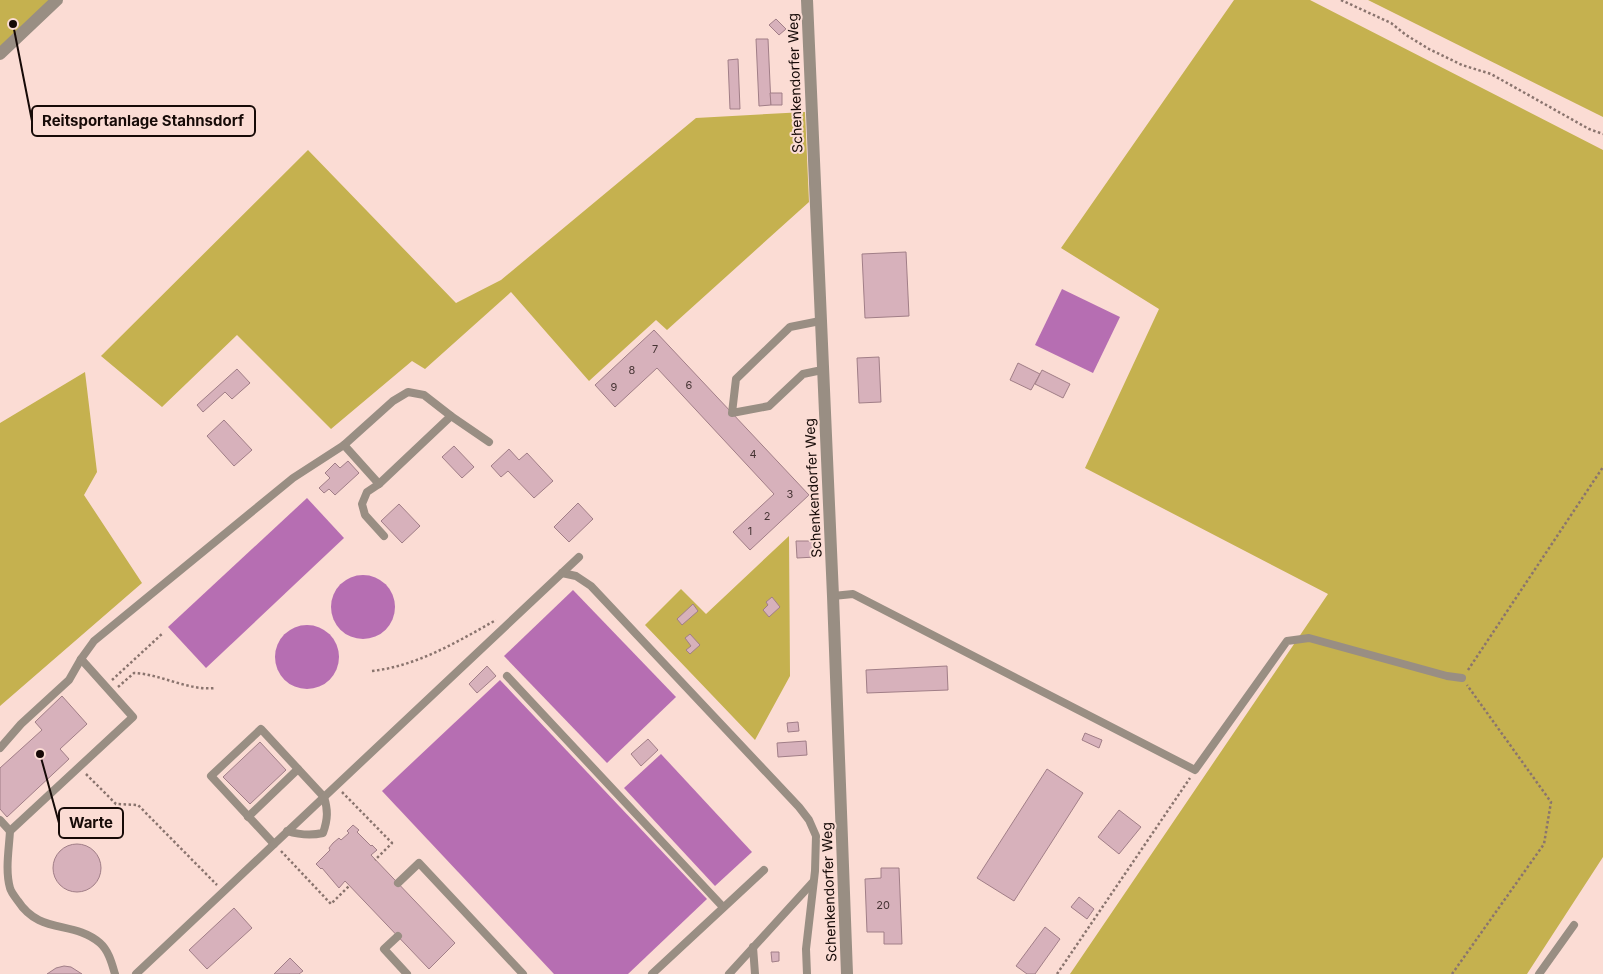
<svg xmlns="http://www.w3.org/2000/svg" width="1603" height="974" font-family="Inter,sans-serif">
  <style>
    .green { fill: #c5b14f }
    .water { fill: #b66eb2 }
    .building { fill: #d7b1bb; stroke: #a17e87 }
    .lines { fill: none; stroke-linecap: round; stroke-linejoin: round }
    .path { stroke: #8a746e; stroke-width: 2.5; stroke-dasharray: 2.5 2.5; stroke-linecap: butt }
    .service { stroke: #998e83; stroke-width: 8 }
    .minor { stroke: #998e83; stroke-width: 12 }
    .labels { text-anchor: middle; stroke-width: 4; stroke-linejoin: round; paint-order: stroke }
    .number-label { font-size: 11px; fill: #463434 }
    .street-label { font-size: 14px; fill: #160a07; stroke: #fbdcd4 }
    .leader { fill: none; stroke: #160a07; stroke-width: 2 }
    .callout-dot { fill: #160a07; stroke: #fbdcd4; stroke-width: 2 }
    .callout { fill: #fbdcd4; stroke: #160a07; stroke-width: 2 }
    .callout-label { font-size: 15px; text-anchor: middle; font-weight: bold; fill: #160a07 }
  </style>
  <rect width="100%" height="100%" fill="#fbdcd4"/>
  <g class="green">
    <path d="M0 0H50L0 47Z"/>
    <path d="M1234 0H1310L1603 150V857L1527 974H1070L1328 594 1085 468 1159 309 1061 248Z"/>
    <path d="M1368 0H1603V117Z"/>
    <path d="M805 112 809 202 667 330 656 320 589 381 511 292 425 369 412 361 331 429 237 335 162 407 101 356 308 150 456 303 501 280 696 118Z"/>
    <path d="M85 372 97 472 84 495 142 583 0 706V423Z"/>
    <path d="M789 536 790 676 755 740 645 625 681 589 706 614Z"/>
  </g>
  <g class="water">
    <path d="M1062 289 1120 317 1093 373 1035 345Z"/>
    <path d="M307 498 344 538 206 668 168 627Z"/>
    <circle cx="363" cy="607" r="32"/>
    <path d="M573 590 676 697 607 763 504 656Z"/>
    <circle cx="307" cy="657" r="32"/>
    <path d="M500 680 707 899 628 974H554L382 791Z"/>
    <path d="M661 754 752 852 715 886 624 788Z"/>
  </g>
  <g class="building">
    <path d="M776 19 786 29 779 35 769 25Z"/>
    <path d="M756 39H768L771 105 759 106Z"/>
    <path d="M738 59 740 109H730L728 60Z"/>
    <path d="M770 93H782V105H771Z"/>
    <path d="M906 252 909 316 865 318 862 254Z"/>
    <path d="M654 330 809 495 750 550 733 532 774 494 657 368 615 407 595 385Z"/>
    <path d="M879 357 881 402 859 403 857 358Z"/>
    <path d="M1018 363 1040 374 1031 390 1010 380Z"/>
    <path d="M237 369 250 383 232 399 225 392 203 412 197 405Z"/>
    <path d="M1042 370 1070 384 1063 398 1035 384Z"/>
    <path d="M224 420 252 450 234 466 207 436Z"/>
    <path d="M454 446 474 467 462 478 442 457Z"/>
    <path d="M509 449 519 460 527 453 553 481 534 498 508 471 501 477 491 466Z"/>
    <path d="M348 461 359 473 335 495 329 489 324 493 319 488 330 478 325 473 335 463 340 468Z"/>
    <path d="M578 503 593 519 569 542 554 527Z"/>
    <path d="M399 504 420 526 402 543 381 521Z"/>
    <path d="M796 541H815L816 557 797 558Z"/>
    <path d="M772 597 780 607 769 617 763 610 768 605 766 602Z"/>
    <path d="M693 604 698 611 682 625 677 619Z"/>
    <path d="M690 634 700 645 690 654 686 650 691 646 685 638Z"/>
    <path d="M487 666 496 676 477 693 469 684Z"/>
    <path d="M947 666 948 690 867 693 866 670Z"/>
    <path d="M62 696 87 724 60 749 69 759 7 817 0 809V768L42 730 35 722Z"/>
    <path d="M798 722 799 731 788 732 787 723Z"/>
    <path d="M1085 733 1102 740 1099 748 1082 740Z"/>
    <path d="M648 739 658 750 641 766 631 754Z"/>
    <path d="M806 741 807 755 778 757 777 743Z"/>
    <path d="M260 742 286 770 250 804 223 777Z"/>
    <path d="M1047 769 1083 793 1014 901 977 878Z"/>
    <path d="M1119 810 1141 827 1119 854 1098 837Z"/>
    <path d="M353 825 359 830 357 832 371 846 372 845 377 850 371 855 455 943 429 969 345 881 339 888 322 868 321 869 316 864 330 850 329 848 333 843 339 838 341 840 349 833 347 831Z"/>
    <circle cx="77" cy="868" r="24"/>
    <path d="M881 868H899L902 944H884V932H867L865 879 881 878Z"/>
    <path d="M1079 897 1094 909 1087 919 1071 907Z"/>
    <path d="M234 908 252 928 207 969 189 950Z"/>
    <path d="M1045 927 1060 939 1035 974H1027L1016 966Z"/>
    <path d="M771 952H779V961L772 962Z"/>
    <path d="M290 958 303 971 299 974H274Z"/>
    <path d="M64 966 71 967 82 974H47L56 968Z"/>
  </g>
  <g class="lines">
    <g class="path">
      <path d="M1341 0 1391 23 1406 35 1429 49 1462 65 1491 74 1589 129 1603 134"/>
      <path d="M1468 670 1603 467"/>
      <path d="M372 671C417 666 457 642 496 620"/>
      <path d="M112 680 163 633"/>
      <path d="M118 687 134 673C161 674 188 691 215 688"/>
      <path d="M86 774 116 804 138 805 217 885"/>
      <path d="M342 792 392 843 375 860"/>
      <path d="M281 851 331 904 349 886"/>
      <path d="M1057 974 1190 778"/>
      <path d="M1452 974 1544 844 1551 802 1467 685"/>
    </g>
    <g class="service">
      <path d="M820 321 790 327 736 379 732 413 769 406 803 374 822 370"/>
      <path d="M344 445 379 484 451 416"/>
      <path d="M379 484 367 492 362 504 365 515 384 536"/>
      <path d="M562 573 576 576 591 586 799 807 809 820 816 836 815 871 806 949 807 974"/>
      <path d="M833 596 853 594 1195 770 1287 641 1309 638 1447 676 1462 678"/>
      <path d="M81 659 133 717 10 831C9 849 5 870 10 888 11 892 15 897 18 901 40 935 73 920 100 943 109 951 112 964 115 974"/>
      <path d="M507 676 723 907"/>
      <path d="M0 748 21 724 69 680 81 659 94 641 293 478 344 445 393 401 408 392 424 395 451 416 489 442"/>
      <path d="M248 817 298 769"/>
      <path d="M0 820 10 831"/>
      <path d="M274 844 211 776 261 729 324 797C328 810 328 819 323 833 310 836 300 835 287 831"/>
      <path d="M398 883 419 863 523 974"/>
      <path d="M398 936 384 949 407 974"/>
      <path d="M753 947 755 974"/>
      <path d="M136 974 579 557"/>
      <path d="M652 974 764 870"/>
      <path d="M729 974 813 882"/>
      <path d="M1539 974 1574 925"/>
    </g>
    <g class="minor">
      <path d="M807 0 833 596 847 974"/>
      <path d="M0 54 57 0"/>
    </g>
  </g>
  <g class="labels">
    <g class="number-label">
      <text x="655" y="353">7</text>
      <text x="632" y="374">8</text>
      <text x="689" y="389">6</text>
      <text x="614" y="391">9</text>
      <text x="753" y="458">4</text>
      <text x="790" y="498">3</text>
      <text x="767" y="520">2</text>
      <text x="750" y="535">1</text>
      <text x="883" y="909">20</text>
    </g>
    <g class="street-label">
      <text transform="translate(795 83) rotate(-92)" y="5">Schenkendorfer Weg</text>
      <text transform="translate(813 488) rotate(-93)" y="5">Schenkendorfer Weg</text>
      <text transform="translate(829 892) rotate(-92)" y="5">Schenkendorfer Weg</text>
    </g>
  </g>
  <path class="leader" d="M13 24L32 121M40 754L59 823"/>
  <g class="callout-dot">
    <circle cx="13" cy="24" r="5"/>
    <circle cx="40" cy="754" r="5"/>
  </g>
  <g class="callout">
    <rect x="32" y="106" width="223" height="30" rx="5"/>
    <rect x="59" y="808" width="64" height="30" rx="5"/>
  </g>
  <g class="callout-label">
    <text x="143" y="126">Reitsportanlage Stahnsdorf</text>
    <text x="91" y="828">Warte</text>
  </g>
</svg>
